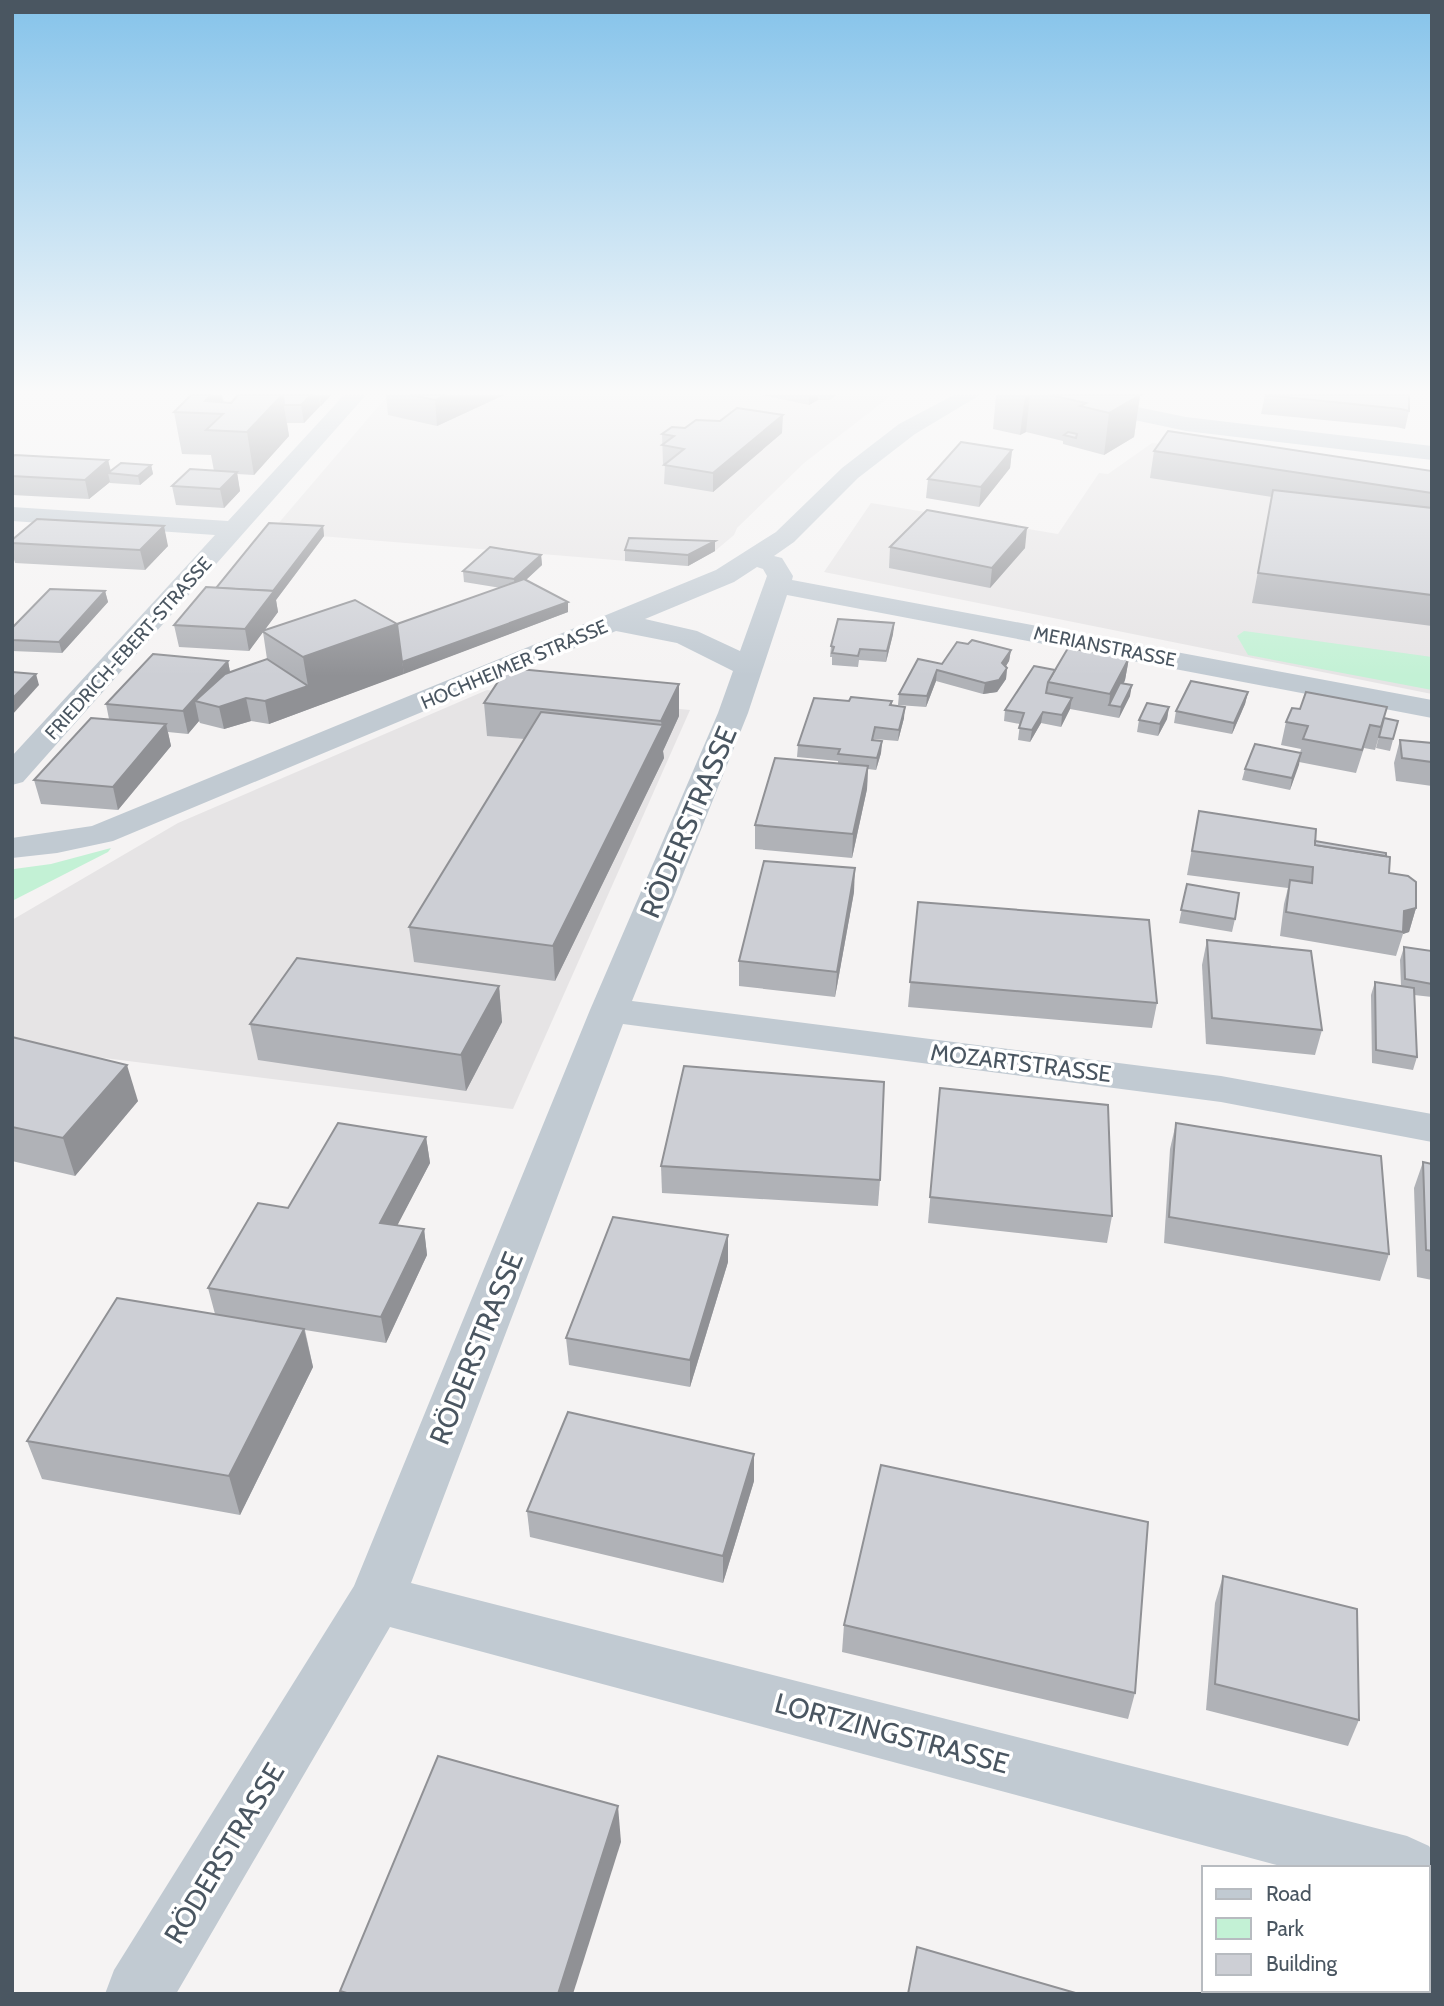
<svg xmlns="http://www.w3.org/2000/svg" width="1444" height="2006" font-family="Cabin,sans-serif">
  <style>
    .education { fill: #e6e4e5 }
    .green { fill: #c3f1d5 }
    .lines { fill: none; stroke-linecap: round; stroke-linejoin: round }
    .minor { fill: #c1cad2; fill-rule: evenodd }
    .wall { fill: #b0b2b7 }
    .shaded-wall { fill: #909195 }
    .building { fill: #cdcfd5; stroke: #909195; stroke-width: 2 }
    .labels { text-anchor: middle; stroke-width: 7; stroke-linejoin: round; paint-order: stroke }
    .far-street-label { font-size: 19px; fill: #4a5661; stroke: #fff }
    .street-label { font-size: 23px; fill: #4a5661; stroke: #fff }
    .near-street-label { font-size: 28px; fill: #4a5661; stroke: #fff }
  </style>
  <rect width="100%" height="100%" fill="#f5f3f3"/>
  <g class="education">
    <path d="M388 395H892L804 463 737 528 734 535 715 551 688 566 271 532Z"/>
    <path d="M1152 443 1432 475V694L824 572 871 503 1058 534 1099 473 1108 474Z"/>
    <path d="M487 690 690 710 513 1109 56 1052 12 1040V920L178 823Z"/>
  </g>
  <g class="green">
    <path d="M1244 631 1432 657V690L1248 655 1237 636Z"/>
    <path d="M111 848 108 852 12 901 14 869 51 864Z"/>
  </g>
  <g class="lines">
    <g class="minor">
      <path d="M344 395H366L23 782 12 785V756L215 535 12 521V507L228 521Z"/>
      <path d="M954 395H980L915 434 858 478 794 542 774 556 782 558 793 576 792 580 1432 700V718L787 595 748 713 632 1001 1221 1076 1432 1114V1142L1221 1102 623 1024 411 1583 1407 1836 1429 1846 1432 1851 1429 1890 1428 1868H1288L390 1627 176 1994H105L114 1970 354 1586 590 1010 718 713 733 671 677 643 616 631 113 841 57 853 12 858V838L92 826 716 570 776 532 842 468 899 424ZM757 567 763 569 767 576 740 651 697 631 645 619 734 582Z"/>
      <path d="M1036 395H1078L1186 417 1432 446V460L1186 431 1046 401Z"/>
    </g>
  </g>
  <g class="wall">
    <path d="M191 395H222L224 402 231 403 238 395H331L304 423H287L289 436 254 475 237 474 240 491 224 508 176 505 172 486 214 471 211 455 182 454 174 412Z"/>
    <path d="M386 395H504L437 426 388 415Z"/>
    <path d="M762 395H836L830 400H818L809 405Z"/>
    <path d="M996 395H1140L1134 437 1104 455 1063 444V441L1026 432 1020 435 993 429Z"/>
    <path d="M1265 395H1409V411L1405 429 1396 427 1261 414Z"/>
    <path d="M720 421 782 433 713 492 664 484 665 464H663L662 434Z"/>
    <path d="M1012 450 1010 468 979 507 926 498 928 479Z"/>
    <path d="M1154 451 1432 471V626L1252 603 1272 497 1150 478Z"/>
    <path d="M12 457 108 460 111 471 151 465 153 474 140 485 110 483V482L89 499 12 495Z"/>
    <path d="M323 526 324 536 276 600 278 612 264 631 397 624 501 588 464 582 463 571 541 555 542 565 526 580 568 612 269 724 251 721 224 729 200 723 199 721 188 734 168 732 171 746 118 810 41 804 34 780 109 719 106 704 228 661 230 672 267 659 263 632 249 651 179 647 174 625 216 588Z"/>
    <path d="M12 540 168 546 145 570 15 563 12 552Z"/>
    <path d="M890 547 1025 548 990 588 889 568Z"/>
    <path d="M625 550 715 551 688 566 625 561Z"/>
    <path d="M105 591 108 602 62 653 12 651V628Z"/>
    <path d="M894 623 893 634 886 662 859 660 858 667 832 665V657H830L831 646Z"/>
    <path d="M1011 650 1009 661 1006 666 1007 668 1006 679 997 692 983 694 936 681 926 707 898 705 899 694 942 664Z"/>
    <path d="M1129 658 1125 680 1124 683 1130 696 1119 718 1070 709 1061 727 1041 723 1030 742 1018 740 1020 724 1004 721 1005 710 1055 670Z"/>
    <path d="M1248 692 1245 704 1232 734 1174 723 1176 711Z"/>
    <path d="M849 701H892V705L904 718 898 741 874 739V741H882L881 753 876 770 868 769 867 789 852 858 755 849V825L838 763V761L797 757 798 745Z"/>
    <path d="M484 703 679 716 663 751 664 758 555 981 414 962 409 927 525 739 487 736Z"/>
    <path d="M1169 707 1167 719 1158 736 1137 732 1139 720Z"/>
    <path d="M1300 709 1383 720 1398 721 1390 751 1376 748 1380 733 1375 750 1364 748 1356 773 1299 762 1290 790 1242 780 1245 769 1300 753 1301 749 1281 745 1286 722Z"/>
    <path d="M1400 740 1432 743V786L1396 781 1394 763Z"/>
    <path d="M1199 811 1315 841 1389 873 1416 908 1409 932 1403 934 1396 956 1280 936 1284 904 1288 888 1187 875Z"/>
    <path d="M1187 884 1235 919 1232 932 1179 923Z"/>
    <path d="M854 892 835 997 739 986V961Z"/>
    <path d="M918 902 1157 1003 1152 1028 908 1007Z"/>
    <path d="M1207 940 1322 1030 1315 1055 1206 1044 1202 965Z"/>
    <path d="M1404 947 1432 951V997L1414 995 1417 1057 1413 1070 1372 1063 1371 995 1375 982 1401 986 1400 960Z"/>
    <path d="M499 986 502 1022 466 1091 258 1060 250 1024Z"/>
    <path d="M12 1037 138 1101 75 1176 12 1161Z"/>
    <path d="M940 1088 1112 1216 1107 1243 928 1223Z"/>
    <path d="M1176 1123 1389 1254 1380 1281 1164 1243 1170 1149Z"/>
    <path d="M426 1137 430 1163 397 1225 424 1229 427 1255 386 1343 305 1330 313 1367 240 1515 42 1479 27 1441 215 1314 208 1288 288 1208Z"/>
    <path d="M1423 1162 1432 1164V1280L1417 1277 1414 1188Z"/>
    <path d="M661 1166 880 1180 878 1206 662 1193Z"/>
    <path d="M728 1262 690 1387 569 1365 566 1338Z"/>
    <path d="M754 1481 723 1583 530 1537 527 1511Z"/>
    <path d="M1223 1576 1359 1720 1348 1746 1206 1710 1215 1603Z"/>
    <path d="M844 1625 1135 1693 1128 1719 842 1652Z"/>
  </g>
  <g class="shaded-wall">
    <path d="M211 395H222L228 426 223 414 205 401Z"/>
    <path d="M282 395 289 436 254 475 247 432Z"/>
    <path d="M311 395H319L320 406 304 423 301 405Z"/>
    <path d="M320 395H331L321 406Z"/>
    <path d="M446 395H504L437 426 435 400Z"/>
    <path d="M809 395H818V400L809 405Z"/>
    <path d="M1025 395H1030L1026 432 1020 435Z"/>
    <path d="M1140 395 1134 437 1104 455 1109 413Z"/>
    <path d="M783 415 782 433 713 492V473Z"/>
    <path d="M1012 450 1010 468 979 507 981 487Z"/>
    <path d="M108 460 111 474 108 473 110 482 89 499 85 480Z"/>
    <path d="M151 465 153 474 140 485 138 476Z"/>
    <path d="M237 472 240 491 224 508 220 489Z"/>
    <path d="M164 526 168 546 145 570 140 550Z"/>
    <path d="M323 526 324 536 276 600 278 612 249 651 245 629Z"/>
    <path d="M1027 528 1025 548 990 588 992 568Z"/>
    <path d="M715 541V551L688 566V555Z"/>
    <path d="M541 555 542 565 515 590 514 579Z"/>
    <path d="M105 591 108 602 62 653 59 642Z"/>
    <path d="M568 602V612L404 674 402 662Z"/>
    <path d="M894 623 893 634 886 662 887 651Z"/>
    <path d="M397 624 404 674 269 724 265 701 308 686 303 657Z"/>
    <path d="M1011 650 1009 661 1001 674 1002 663Z"/>
    <path d="M1129 658 1125 680 1112 705H1109L1110 694Z"/>
    <path d="M228 661 232 683 195 701 199 721 188 734 183 711Z"/>
    <path d="M1007 668 1006 679 997 692 983 694 985 683Z"/>
    <path d="M937 670 936 681 926 707 927 696Z"/>
    <path d="M36 674 39 685 12 715V699Z"/>
    <path d="M679 684V716L663 751 664 758 555 981 553 946 662 728 661 721Z"/>
    <path d="M1132 685 1130 696 1119 718 1121 707Z"/>
    <path d="M1248 692 1245 704 1232 734 1234 723Z"/>
    <path d="M246 698 251 721 224 729 219 707Z"/>
    <path d="M1072 698 1070 709 1061 727 1062 715Z"/>
    <path d="M905 707 904 718 898 741 899 730Z"/>
    <path d="M1169 707 1167 719 1158 736 1160 724Z"/>
    <path d="M1043 712 1041 723 1030 742 1032 730Z"/>
    <path d="M166 724 171 746 118 810 113 787Z"/>
    <path d="M882 741 881 753 876 770 877 758Z"/>
    <path d="M1301 753 1299 765 1290 790 1292 778Z"/>
    <path d="M868 766 867 789 852 858 853 834Z"/>
    <path d="M855 868 854 892 835 997 837 972Z"/>
    <path d="M1416 908 1409 932 1403 934 1404 911Z"/>
    <path d="M499 986 502 1022 466 1091 461 1055Z"/>
    <path d="M127 1065 138 1101 75 1176 63 1138Z"/>
    <path d="M426 1137 430 1163 385 1249 380 1223Z"/>
    <path d="M424 1229 427 1255 386 1343 381 1317Z"/>
    <path d="M728 1235V1262L690 1387V1360Z"/>
    <path d="M304 1329 313 1367 240 1515 229 1476Z"/>
    <path d="M754 1454V1481L723 1583V1556Z"/>
    <path d="M618 1806 621 1842 573 1994H558Z"/>
  </g>
  <g class="building">
    <path d="M191 395H211L205 401 231 403 238 395H282L247 432 206 430 223 414 174 412Z"/>
    <path d="M283 395H311L301 405H284Z"/>
    <path d="M411 395H446L435 400Z"/>
    <path d="M1050 395H1140L1109 413 1080 406 1086 403Z"/>
    <path d="M1265 395H1409V411L1401 409Z"/>
    <path d="M737 408 783 415 713 473 664 465 684 449 662 445 674 436 662 434 672 427 685 428 696 420 720 421Z"/>
    <path d="M1168 431 1432 471V493L1154 451Z"/>
    <path d="M1068 432 1077 434 1076 438 1064 435Z"/>
    <path d="M961 442 1012 450 981 487 928 479Z"/>
    <path d="M15 455 108 460 85 480 12 476V457Z"/>
    <path d="M121 463 151 465 138 476 108 473Z"/>
    <path d="M190 469 237 472 220 489 172 486Z"/>
    <path d="M1273 490 1432 508V595L1258 573Z"/>
    <path d="M927 510 1027 528 992 568 890 547Z"/>
    <path d="M37 519 164 526 140 550 12 543V540Z"/>
    <path d="M269 523 323 526 273 591 216 588Z"/>
    <path d="M629 538 715 541 688 555 625 550Z"/>
    <path d="M490 547 541 555 514 579 463 571Z"/>
    <path d="M524 579 568 602 402 662 397 624Z"/>
    <path d="M206 587 274 591 245 629 174 625Z"/>
    <path d="M50 589 105 591 59 642 12 640V628Z"/>
    <path d="M355 600 397 624 303 657 262 631Z"/>
    <path d="M838 619 894 623 887 651 860 649 858 656 832 653 834 647 831 646Z"/>
    <path d="M972 640 1011 650 1002 663 1007 668 999 680 985 683 937 670 927 696 899 694 918 659 942 664 957 642 968 644Z"/>
    <path d="M1068 648 1129 658 1110 694 1048 682Z"/>
    <path d="M153 654 228 661 183 711 106 704Z"/>
    <path d="M267 659 308 686 265 701 246 698 219 707 195 701 225 674Z"/>
    <path d="M1034 666 1055 670 1048 682 1046 693 1072 698 1062 715 1043 712 1032 730 1019 728 1024 713 1005 710Z"/>
    <path d="M507 668 679 684 661 721 484 703Z"/>
    <path d="M12 672 36 674 12 699Z"/>
    <path d="M1191 681 1248 692 1234 723 1176 711Z"/>
    <path d="M1120 683 1132 685 1121 707 1109 705Z"/>
    <path d="M1306 692 1387 707 1381 727 1370 725 1362 750 1303 739 1308 726 1286 722 1292 708 1300 709Z"/>
    <path d="M851 697 892 701 890 705 905 707 899 730 875 727 872 740 882 741 877 758 838 754 840 749 798 745 814 698 849 701Z"/>
    <path d="M1147 703 1169 707 1160 724 1139 720Z"/>
    <path d="M541 712 663 725 553 946 409 927Z"/>
    <path d="M91 718 166 724 113 787 34 780Z"/>
    <path d="M1384 718 1398 721 1393 739 1379 737Z"/>
    <path d="M1400 740 1432 743V762L1402 758Z"/>
    <path d="M1255 744 1301 753 1292 778 1245 769Z"/>
    <path d="M775 758 868 766 853 834 755 825Z"/>
    <path d="M1199 811 1316 829 1315 845 1390 857 1389 873 1408 876 1416 882V908L1404 911 1403 932 1286 912 1290 880 1312 883 1313 867 1192 851Z"/>
    <path d="M1315 841 1386 853V856L1315 845Z"/>
    <path d="M764 861 855 868 837 972 739 961Z"/>
    <path d="M1187 884 1239 893 1235 919 1181 910Z"/>
    <path d="M918 902 1149 920 1157 1003 910 982Z"/>
    <path d="M1207 940 1311 951 1322 1030 1212 1018Z"/>
    <path d="M1404 947 1432 951V984L1405 979Z"/>
    <path d="M297 958 499 986 461 1055 250 1024Z"/>
    <path d="M1375 982 1414 988 1417 1057 1376 1050Z"/>
    <path d="M12 1037 127 1065 63 1138 12 1127Z"/>
    <path d="M684 1066 884 1082 880 1180 661 1166Z"/>
    <path d="M940 1088 1108 1105 1112 1216 930 1197Z"/>
    <path d="M338 1123 426 1137 380 1223 424 1229 381 1317 208 1288 258 1203 288 1208Z"/>
    <path d="M1176 1123 1381 1156 1389 1254 1169 1217Z"/>
    <path d="M1423 1162 1432 1164V1251L1426 1250Z"/>
    <path d="M613 1217 728 1235 690 1360 566 1338Z"/>
    <path d="M117 1298 304 1329 229 1476 27 1441Z"/>
    <path d="M568 1412 754 1454 723 1556 527 1511Z"/>
    <path d="M881 1465 1148 1522 1135 1693 844 1625Z"/>
    <path d="M1223 1576 1357 1609 1359 1720 1215 1684Z"/>
    <path d="M438 1756 618 1806 558 1994H350L340 1991Z"/>
    <path d="M917 1947 1079 1994H908Z"/>
  </g>
  <linearGradient id="sky" x2="0" y2="1"><stop stop-color="#85c3ea"/><stop offset="0.58" stop-color="#fafafa"/><stop offset="1" stop-color="#fafafa" stop-opacity="0"/></linearGradient>
  <rect width="1444" height="676" fill="url(#sky)"/>
  <g class="labels">
    <g class="far-street-label">
      <text transform="translate(1105 646) rotate(11)" y="7">MERIANSTRASSE</text>
      <text transform="translate(128 648) rotate(-48)" y="7">FRIEDRICH-EBERT-STRASSE</text>
      <text transform="translate(514 664) rotate(-23)" y="7">HOCHHEIMER STRASSE</text>
    </g>
    <g class="street-label">
      <text transform="translate(1021 1063) rotate(7)" y="8">MOZARTSTRASSE</text>
    </g>
    <g class="near-street-label">
      <text transform="translate(688 822) rotate(-67)" y="10">RÖDERSTRASSE</text>
      <text transform="translate(476 1348) rotate(-68)" y="10">RÖDERSTRASSE</text>
      <text transform="translate(892 1733) rotate(15)" y="10">LORTZINGSTRASSE</text>
      <text transform="translate(224 1853) rotate(-59)" y="10">RÖDERSTRASSE</text>
    </g>
  </g>
  <rect width="1444" height="2006" fill="none" stroke="#4a5661" stroke-width="28"/>
  <rect x="1202" y="1866" width="228" height="126" fill="#ffffff" stroke="#b7bbc0" stroke-width="2"/>
  <rect x="1216" y="1889" width="35" height="10" fill="#c1cad2" stroke="#b7bbc0" stroke-width="2"/>
  <text x="1266" y="1901" font-size="21" fill="#4a5661">Road</text>
  <rect x="1216" y="1918" width="35" height="21" fill="#c3f1d5" stroke="#b7bbc0" stroke-width="2"/>
  <text x="1266" y="1936" font-size="21" fill="#4a5661">Park</text>
  <rect x="1216" y="1954" width="35" height="21" fill="#cdcfd5" stroke="#b7bbc0" stroke-width="2"/>
  <text x="1266" y="1971" font-size="21" fill="#4a5661">Building</text>
</svg>
